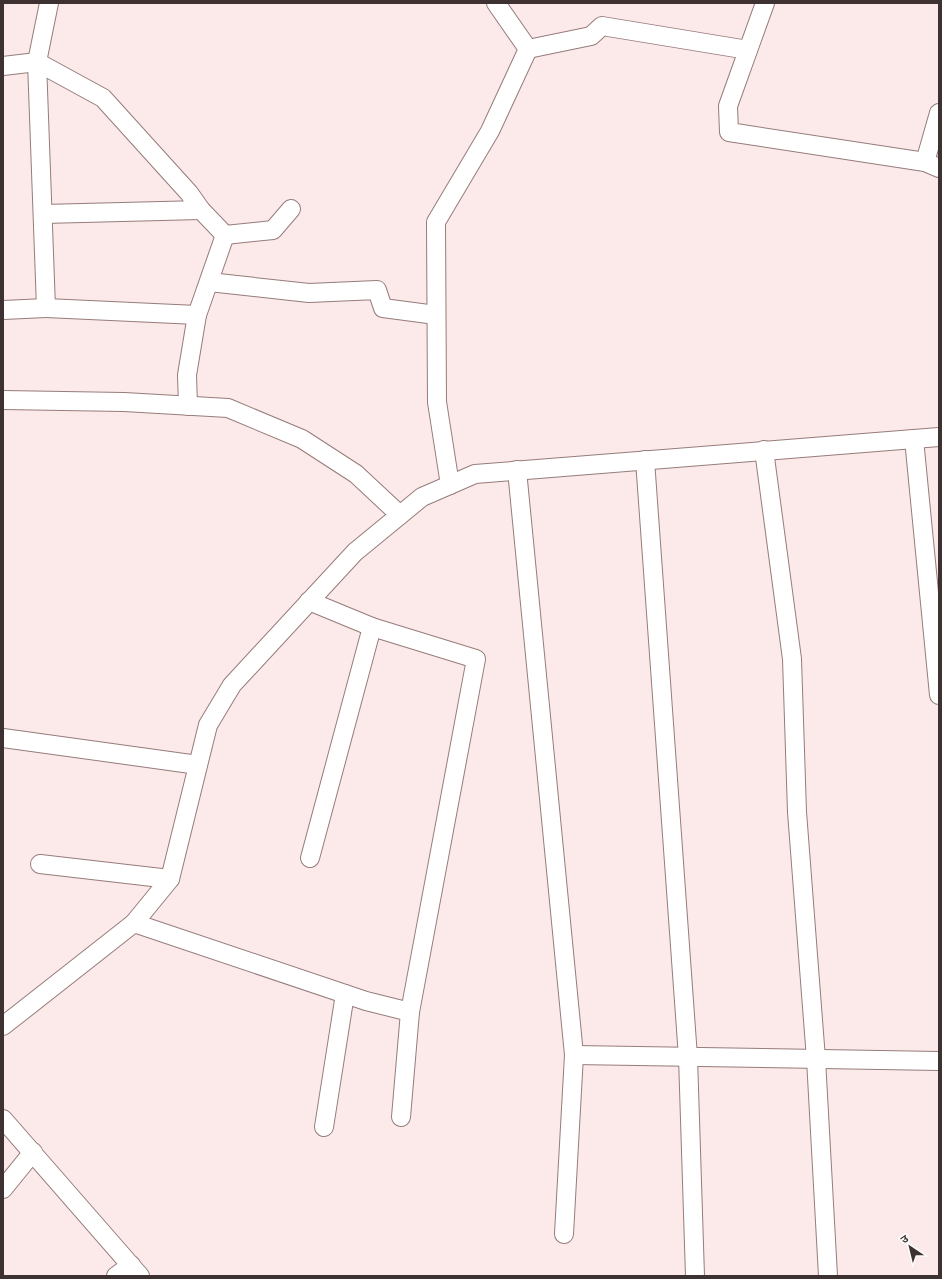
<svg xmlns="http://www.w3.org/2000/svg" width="942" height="1279" font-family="'Public Sans','Noto Sans Devanagari',sans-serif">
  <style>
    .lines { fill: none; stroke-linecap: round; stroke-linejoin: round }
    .street-casing { stroke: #967c7a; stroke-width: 20 }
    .street { stroke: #fff; stroke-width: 18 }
  </style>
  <rect width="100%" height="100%" fill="#fbeae9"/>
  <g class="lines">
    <g class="street-casing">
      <g id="street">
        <path d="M765 3 728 106 729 132 925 162 939 168"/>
        <path d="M528 49 591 36 602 26 748 50"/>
        <path d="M3 66 37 62 103 98 189 193 201 210 225 235 273 230 291 209"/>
        <path d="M925 162 939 113"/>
        <path d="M43 214 201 210"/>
        <path d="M209 282 309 293 377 290 383 308 436 315"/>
        <path d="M46 308 197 315 225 235"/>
        <path d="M3 310 46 308 37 62 49 3"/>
        <path d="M3 400 124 402 228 408 302 439 356 474 400 515"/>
        <path d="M188 406 187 375 197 315"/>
        <path d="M914 439 939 695"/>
        <path d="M764 450 792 659 797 812 816 1059 828 1276"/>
        <path d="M645 460 688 1057 695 1276"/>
        <path d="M517 470 574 1055 564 1234"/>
        <path d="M450 485 437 402 436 222 490 131 528 49 496 3"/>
        <path d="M309 601 372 627"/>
        <path d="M3 738 198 765"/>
        <path d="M310 858 372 627 476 659 410 1012 401 1117"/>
        <path d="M40 864 170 879"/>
        <path d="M134 923 170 879 208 725 232 685 355 552 422 497 475 474 939 437"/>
        <path d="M3 1026 134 923 366 1001 410 1012"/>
        <path d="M574 1055 939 1061"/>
        <path d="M3 1119 140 1276"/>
        <path d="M324 1127 345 994"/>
        <path d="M3 1189 33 1152"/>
        <path d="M116 1276 131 1265"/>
      </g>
    </g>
    <use href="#street" class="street"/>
  </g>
  <rect width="942" height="1279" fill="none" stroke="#3d3131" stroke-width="8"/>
  <g transform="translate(910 1247) rotate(325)" stroke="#fcfcfc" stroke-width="3" paint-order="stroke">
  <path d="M0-3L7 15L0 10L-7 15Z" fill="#3d3131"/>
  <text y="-6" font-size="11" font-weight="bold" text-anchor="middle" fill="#3d3131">उ</text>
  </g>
</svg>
